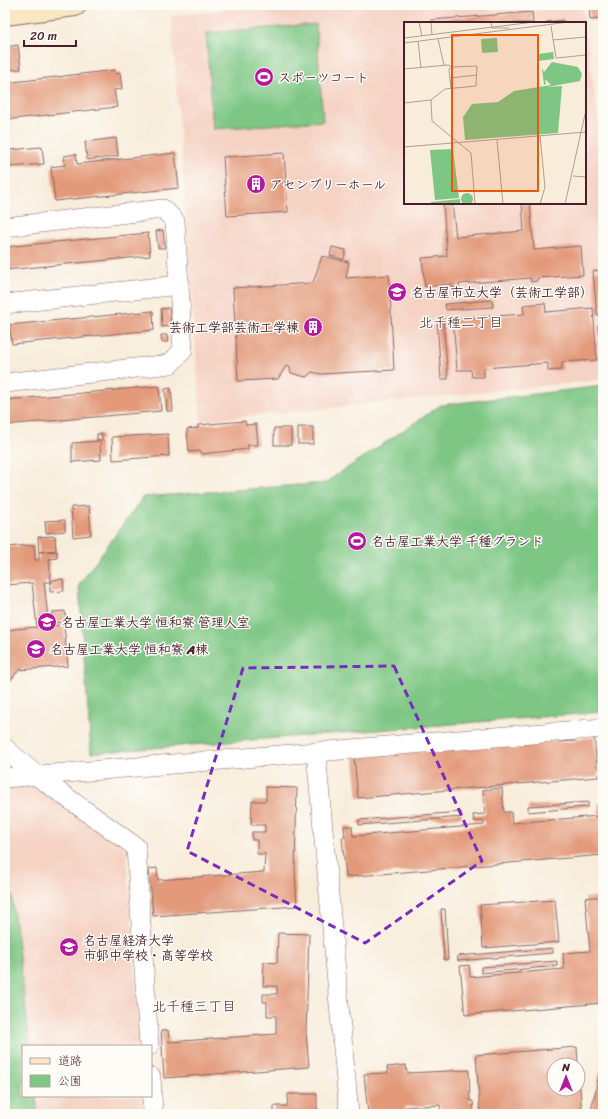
<svg xmlns="http://www.w3.org/2000/svg" width="608" height="1119" font-family="Sriracha,'Klee One',sans-serif">
  <style>
    .built { fill: #f5d2c3 }
    .green { fill: #7dc683; stroke: #647257 }
    .building { fill: #e39a7a }
    .lines { fill: none; stroke-linecap: round; stroke-linejoin: round }
    .minor-casing { stroke: #876769; stroke-width: 20 }
    .secondary-casing { stroke: #876769; stroke-width: 24 }
    .minor { stroke: #fff; stroke-width: 19 }
    .secondary { stroke: #fae7c3; stroke-width: 22 }
    .marked { fill: none; stroke: #7b2cbf; stroke-width: 3; stroke-dasharray: 8 5; stroke-linejoin: round }
    .labels { text-anchor: middle; stroke-width: 3; stroke-linejoin: round; paint-order: stroke }
    .poi-label { font-size: 13px; font-weight: bold; fill: #4a1f2b; stroke: #fdfcf7; text-anchor: start }
    .neighbourhood-label { font-size: 14px; fill: #4a1f2b; stroke: #fdfcf7 }
    .inset-road { fill: none; stroke: #b29b95; stroke-width: 1 }
    .view { fill: #e8590c; fill-opacity: 0.15; stroke: #e8590c; stroke-width: 2 }
    .inset-edge { fill: none; stroke: #4a1f2b; stroke-width: 2 }
  </style>
  <rect width="100%" height="100%" fill="#fdfcf7"/>
  <filter id="ink" filterUnits="userSpaceOnUse"><feTurbulence type="fractalNoise" baseFrequency=".025" numOctaves="2"/><feDisplacementMap in="SourceGraphic" scale="8" xChannelSelector="R" yChannelSelector="G"/><feConvolveMatrix kernelMatrix="1 2 1 2 8 2 1 2 1" color-interpolation-filters="sRGB"/></filter>
  <filter id="wash" filterUnits="userSpaceOnUse"><feTurbulence type="fractalNoise" baseFrequency=".012" numOctaves="4" result="noise"/><feDisplacementMap in="SourceGraphic" scale="16" xChannelSelector="R" yChannelSelector="G"/><feGaussianBlur stdDeviation="0.9" result="paint"/><feColorMatrix in="noise" values="0 0 0 0 0 0 0 0 0 0 0 0 0 0 0 0 0 1.4 0 .05"/><feComposite in="paint" operator="in"/></filter>
  <g filter="url(#wash)">
    <rect width="100%" height="100%" fill="#f8eddb"/>
    <g class="built">
      <path d="M269 5H525L526 11 582 7 584 23H405V203H585V28L603 153V380L201 421 171 16Z"/>
      <path d="M35 785 126 848 141 1046H23V1096H144L146 1114H5V788Z"/>
    </g>
    <g class="green">
      <path d="M316 24 323 121 213 129 206 33Z"/>
      <path d="M603 386V712L91 753 79 585 143 497 325 483 441 405Z"/>
      <path d="M5 839 30 1046H23V1096H36L38 1114H5Z"/>
    </g>
    <g id="blocks">
      <g class="building">
        <path d="M589 5H603V19L590 20Z"/>
        <path d="M532 12 533 23H431V20Z"/>
        <path d="M563 20V23H546V22Z"/>
        <path d="M18 45 21 69 9 70 6 47Z"/>
        <path d="M115 70 116 74 120 73 122 89 114 90 117 107 5 120V83Z"/>
        <path d="M116 138 118 156 87 160 85 142Z"/>
        <path d="M42 147 44 164 10 167 9 150Z"/>
        <path d="M175 153 179 188 55 201 51 167 65 165 64 156 76 154 77 164Z"/>
        <path d="M284 153 288 212 227 216 223 157Z"/>
        <path d="M443 203H452L456 237 524 231 522 203H530L534 250 581 246 583 275 537 278V281L531 282 530 278 459 284V287L452 288V284L425 287 422 258 447 256Z"/>
        <rect x="600" y="206" width="3" height="9"/>
        <path d="M163 230 165 248H158L156 231Z"/>
        <path d="M148 233 150 256 5 270V247Z"/>
        <path d="M332 247 346 250 344 259 330 256Z"/>
        <path d="M322 256 349 262 346 278 389 275 394 370 321 374 312 372 306 377 291 373 289 366H286L278 379 238 381 233 288 313 283Z"/>
        <path d="M603 270V314L597 315 593 271Z"/>
        <path d="M492 300 493 307 446 310 445 304Z"/>
        <path d="M545 303 546 312 593 308 597 360 562 362V370L548 371V363L484 368V377H472L471 370H457L453 319 524 314 523 305Z"/>
        <path d="M169 308 171 326 162 327 161 309Z"/>
        <path d="M153 311 154 330 12 344 9 325Z"/>
        <path d="M443 319 448 379H441L437 320Z"/>
        <path d="M603 325V336H600L598 326Z"/>
        <path d="M161 335H167L168 342H162Z"/>
        <path d="M159 386 161 411 5 425V400Z"/>
        <path d="M171 388 173 411H167L165 389Z"/>
        <path d="M245 421 246 425 256 424 258 445H247L248 449 201 454V451L189 452 187 429 198 428V425Z"/>
        <rect x="298" y="427" width="15" height="17"/>
        <rect x="274" y="428" width="17" height="17"/>
        <rect x="97" y="434" width="5" height="6"/>
        <path d="M168 434 169 456 113 460 112 437Z"/>
        <path d="M100 441 101 460 72 462V443Z"/>
        <path d="M89 506 91 535 73 537 71 507Z"/>
        <path d="M65 520V531L46 533 45 521Z"/>
        <path d="M55 536 56 550 39 552 38 537Z"/>
        <path d="M34 545 35 560H39V552L57 551V558L49 559 51 582H44L49 626 64 625 68 666 19 670 5 687V630L37 627 32 583 5 585V547Z"/>
        <path d="M63 579 64 591 50 592V583H52V580Z"/>
        <path d="M65 611 66 622 52 623V612Z"/>
        <path d="M594 737 598 777 358 798 354 757 557 740 558 742 575 741V739Z"/>
        <path d="M266 787 297 788 295 870 297 906 153 916 149 869 157 868 158 880 264 872 265 854H257V840H252V832H265V825H251L252 801H266Z"/>
        <path d="M502 788 504 812H511L512 823 599 816 598 804H603V855L346 877 342 837H345L344 826H352L353 836 484 825V821H474L473 815 485 814 483 790Z"/>
        <path d="M588 802V807L528 812V806Z"/>
        <path d="M461 812 462 817 359 825V820Z"/>
        <path d="M603 896V1003L465 1015 460 966 469 965 470 977 564 969 563 953 590 951 585 898Z"/>
        <path d="M555 900 559 942 483 948 480 905Z"/>
        <path d="M441 909H445L448 959 444 960Z"/>
        <path d="M278 933 309 934 306 1032 309 1067 164 1078 161 1031 168 1030 169 1042 276 1034V1016H267V1002H263V994H277V986H263L264 962 277 963Z"/>
        <path d="M553 948V953L458 961 457 956Z"/>
        <path d="M557 961V966L481 973V967Z"/>
        <path d="M577 1047 578 1065H554V1089H578V1076H579L582 1114H480L476 1055Z"/>
        <path d="M406 1065 407 1073 469 1070 470 1101H473L474 1114H441L440 1105 405 1107V1114H368L364 1074 388 1073 387 1067Z"/>
        <path d="M601 1069H603V1114H590Z"/>
        <path d="M288 1094H317V1114H274V1106H287Z"/>
      </g>
    </g>
  </g>
  <g filter="url(#ink)">
    <use href="#blocks" fill-opacity="0" stroke="#876769" stroke-width="1"/>
    <g class="lines">
      <g class="minor-casing">
        <g id="minor">
          <path d="M5 227 163 209 175 221 183 350 170 364 5 383"/>
          <path d="M5 304 179 285"/>
          <path d="M5 748 37 776 136 847 149 1046"/>
          <path d="M316 752 349 1114"/>
          <path d="M5 778 603 728"/>
          <path d="M151 1077 153 1114"/>
        </g>
      </g>
      <g class="secondary-casing">
        <path id="secondary" d="M5 14 75 5"/>
      </g>
      <use href="#minor" class="minor"/>
      <use href="#secondary" class="secondary"/>
    </g>
  </g>
  <path class="marked" d="M394 666 482 861 365 943 187 851 243 668Z"/>
  <defs>
    <g id="stadium-disc" transform="scale(1)"><circle r="9.5" fill="#b5179e" stroke="#fdfcf7"/><path d="M0-5a6.5 5 0 1 0 0 10a6.5 5 0 1 0 0-10ZM-3.5-1.8h7v3.6h-7Z" fill="#fff"/></g>
    <g id="building-disc" transform="scale(1)"><circle r="9.5" fill="#b5179e" stroke="#fdfcf7"/><path d="M-4-6H4V6H1V3H-1V6H-4ZM-2.5-4.3h1.7v1.8h-1.7ZM.8-4.3h1.7v1.8H.8ZM-2.5-1h1.7V.8h-1.7ZM.8-1h1.7V.8H.8Z" fill="#fff"/></g>
    <g id="university-disc" transform="scale(1)"><circle r="9.5" fill="#b5179e" stroke="#fdfcf7"/><path d="M0-5L7-2L0 1L-7-2ZM-4 1L0 2.5L4 1V4Q0 6-4 4Z" fill="#fff"/></g>
    <g id="school-disc" transform="scale(1)"><circle r="9.5" fill="#b5179e" stroke="#fdfcf7"/><path d="M0-5L7-2L0 1L-7-2ZM-4 1L0 2.5L4 1V4Q0 6-4 4Z" fill="#fff"/></g>
  </defs>
  <g fill-rule="evenodd">
    <use href="#stadium-disc" x="264" y="77"/>
    <use href="#building-disc" x="256" y="184"/>
    <use href="#university-disc" x="397" y="292"/>
    <use href="#building-disc" x="313" y="327"/>
    <use href="#stadium-disc" x="357" y="541"/>
    <use href="#university-disc" x="47" y="622"/>
    <use href="#university-disc" x="36" y="649"/>
    <use href="#school-disc" x="69" y="947"/>
  </g>
  <g class="labels">
    <g class="poi-label">
      <text x="278" y="82">スポーツコート</text>
      <text x="270" y="189">アセンブリーホール</text>
      <text x="411" y="297">名古屋市立大学（芸術工学部）</text>
      <text x="299" y="332" text-anchor="end">芸術工学部芸術工学棟</text>
      <text x="371" y="546">名古屋工業大学 千種グランド</text>
      <text x="61" y="627">名古屋工業大学 恒和寮 管理人室</text>
      <text x="50" y="654">名古屋工業大学 恒和寮 A棟</text>
      <text x="83" y="945">名古屋経済大学<tspan x="83" dy="15">市邨中学校・高等学校</tspan></text>
    </g>
    <g class="neighbourhood-label">
      <text x="461" y="327">北千種二丁目</text>
      <text x="194" y="1011">北千種三丁目</text>
    </g>
  </g>
  <g transform="translate(404 22)">
    <rect width="182" height="182" fill="#f8eddb"/>
    <path d="M93 16 94 30 78 31 77 17ZM149 30 150 37 134 39V32ZM148 40 174 45 178 52 176 59 182 58 143 65 158 64 154 111 61 118 59 95 68 82 94 80 110 69 147 63 141 57 142 62 140 63 138 46 140 50ZM49 127 55 176 31 178 26 128ZM57 177a6 6 0 1 1 12 0a6 6 0 1 1-12 0ZM56 177V182H27V180Z" fill="#7dc683"/>
    <path class="inset-road" d="M15 0 18 14M27 0 28 13M87 0 88 6H105M147 4 152 36 182 33M0 16 130 0M34 17 40 43M149 18 182 15M14 19 17 46M0 21 165 0M0 47 44 43 48 45M46 56 73 53M47 67 45 47 48 45 73 44 72 64 41 67 27 78 28 99 67 131 71 182M0 81 27 78M136 114 141 165 136 182M93 118 99 182M0 125 182 110M169 154 182 155M161 182 182 88"/>
    <path class="view" d="M48 13H134V169H48Z"/>
    <rect width="182" height="182" class="inset-edge"/>
  </g>
  <rect width="608" height="1119" fill="none" stroke="#fdfcf7" stroke-width="20"/>
  <rect x="22" y="1045" width="130" height="52" fill="#fdfcf7" stroke="#b5a4a5"/>
  <rect x="30" y="1058" width="20" height="6" fill="#fae7c3" stroke="#b5a4a5"/>
  <text x="58" y="1065" font-size="12" fill="#4a1f2b">道路</text>
  <rect x="30" y="1075" width="20" height="12" fill="#7dc683" stroke="#b5a4a5"/>
  <text x="58" y="1085" font-size="12" fill="#4a1f2b">公園</text>
  <g transform="translate(566 1077)"><circle r="19" fill="#fdfcf7" stroke="#b5a4a5"/>
  <path d="M0-3L7 15L0 10L-7 15Z" fill="#b5179e"/>
  <text y="-6" font-size="11" font-weight="bold" text-anchor="middle" fill="#4a1f2b">N</text>
  </g>
  <path d="M24 40v6h52v-6" fill="none" stroke="#4a1f2b" stroke-width="2"/>
  <text x="30" y="40" font-size="12" fill="#4a1f2b" stroke="#fdfcf7" stroke-width="3" paint-order="stroke">20 m</text>
</svg>
